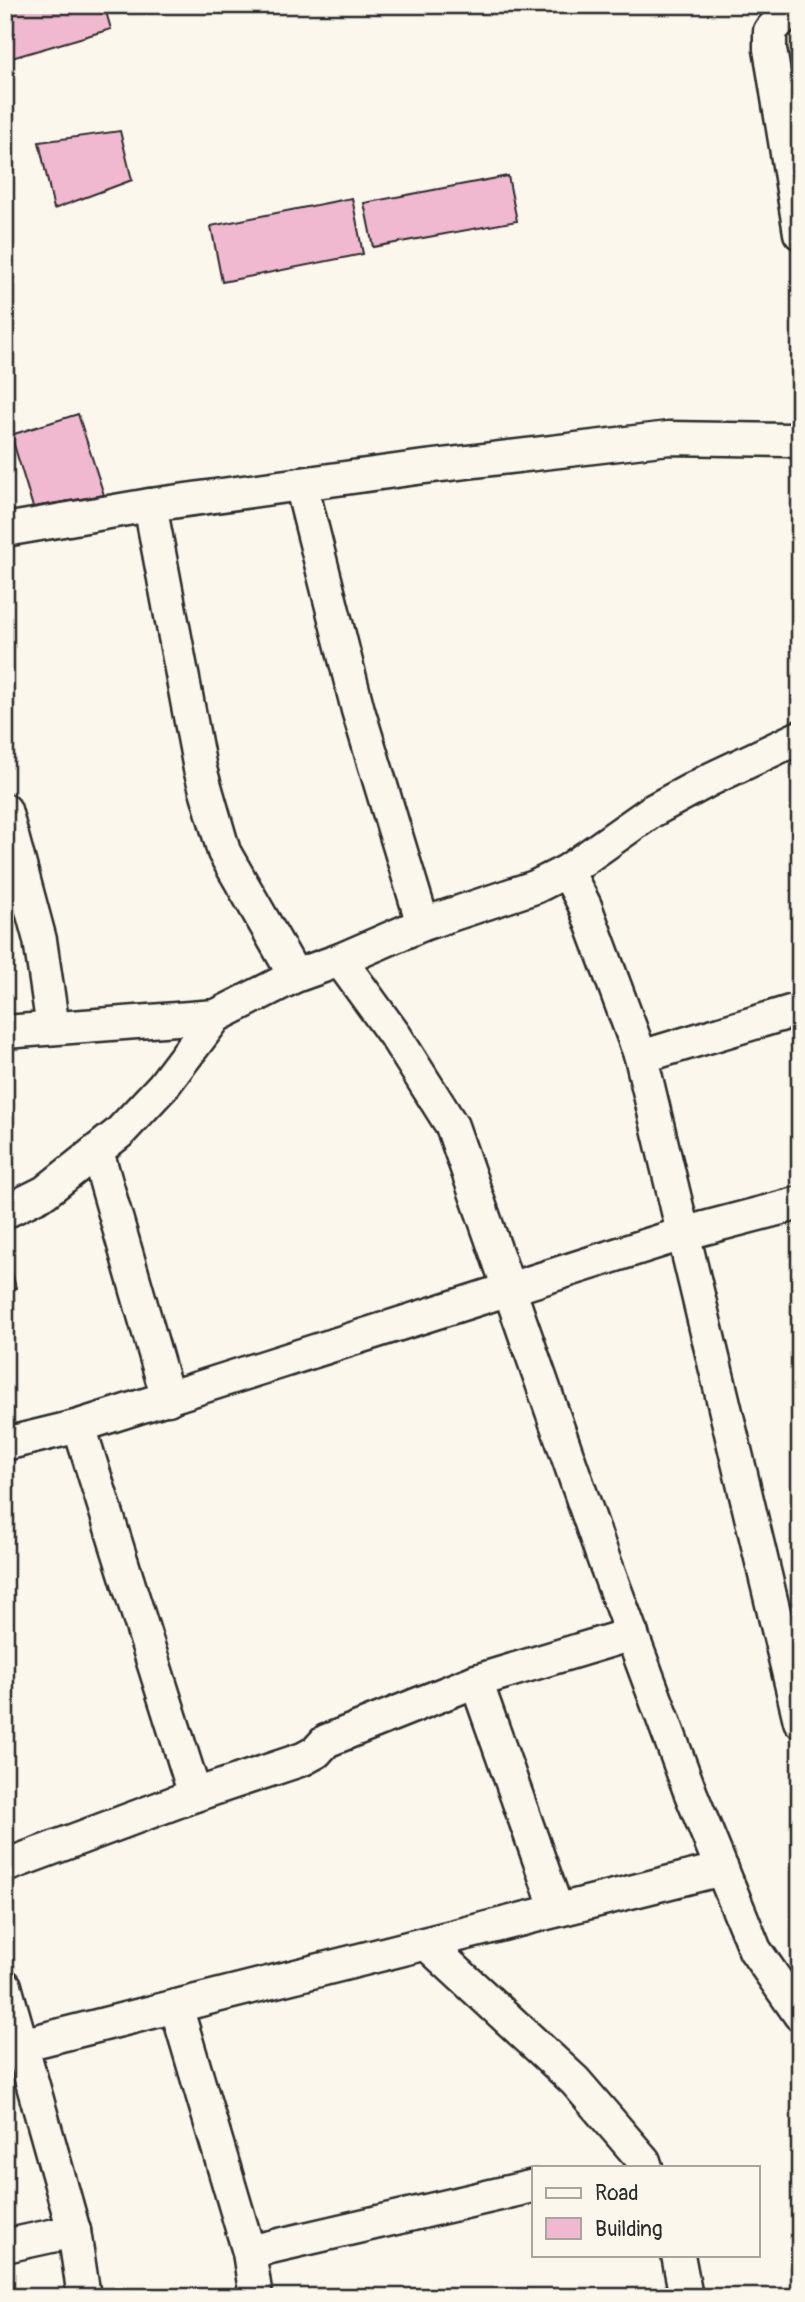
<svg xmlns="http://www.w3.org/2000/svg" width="805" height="2302" font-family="Pangolin,sans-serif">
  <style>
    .building { fill: #f1b9d0; stroke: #2b2b2b; stroke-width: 2 }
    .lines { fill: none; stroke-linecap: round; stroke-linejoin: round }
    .street-casing { stroke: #2b2b2b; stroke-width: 37 }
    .street { stroke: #fbf7ec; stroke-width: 32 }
  </style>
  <rect width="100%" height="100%" fill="#fbf7ec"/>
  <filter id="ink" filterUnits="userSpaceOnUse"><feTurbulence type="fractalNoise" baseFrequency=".0143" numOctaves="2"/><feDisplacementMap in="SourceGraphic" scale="14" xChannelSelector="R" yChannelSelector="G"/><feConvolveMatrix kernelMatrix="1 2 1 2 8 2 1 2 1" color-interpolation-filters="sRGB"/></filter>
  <g filter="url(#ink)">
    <g class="building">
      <path d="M5 5H104L111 29 5 60Z"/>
      <path d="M120 131 132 180 54 209 39 142Z"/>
      <path d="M508 176 517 221 373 247 364 203Z"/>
      <path d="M352 198 363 254 222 282 211 226Z"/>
      <path d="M78 414 104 495 33 507 11 435Z"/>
      <path d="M5 1246 16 1288 5 1291Z"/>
    </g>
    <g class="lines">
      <g class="street-casing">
        <g id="street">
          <path d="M800 10 788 12 770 31V49L800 233"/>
          <path d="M301 484 358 710 423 924"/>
          <path d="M150 505 200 769 224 852 295 976"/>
          <path d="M5 530 150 505 417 468 669 438 789 440 800 443"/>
          <path d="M5 810 40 940 53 1028"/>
          <path d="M567 871 585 906 641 1057 800 1721"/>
          <path d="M340 960 396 1037 452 1126 604 1560 691 1794 755 1950 800 2015"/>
          <path d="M5 1032 216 1016"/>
          <path d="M641 1057 800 1009"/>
          <path d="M97 1151 168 1399"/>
          <path d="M5 1212 45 1192 119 1133 163 1086 216 1016 295 976 340 960 423 924 535 887 567 871 652 811 711 779 800 737"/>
          <path d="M79 1426 195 1795"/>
          <path d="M5 1444 79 1426 682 1234 800 1203"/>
          <path d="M476 1681 557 1910"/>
          <path d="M5 1866 195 1795 303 1759 316 1752 326 1741 476 1681 632 1634"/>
          <path d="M427 1944 575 2081 644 2161 646 2167"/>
          <path d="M5 1986 74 2231 84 2297"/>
          <path d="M176 2006 249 2252 256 2297"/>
          <path d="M5 2049 722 1869"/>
          <path d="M5 2246 74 2231"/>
          <path d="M249 2252 534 2186"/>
          <path d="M678 2255 686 2297"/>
        </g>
      </g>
      <use href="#street" class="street"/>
    </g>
  </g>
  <rect width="805" height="2302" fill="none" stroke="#fbf7ec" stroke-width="28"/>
  <rect x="14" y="14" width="777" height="2274" fill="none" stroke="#2b2b2b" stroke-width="2.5" filter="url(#ink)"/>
  <rect x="532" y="2166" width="228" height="91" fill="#fbf7ec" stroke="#a8a59f" stroke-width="2"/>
  <rect x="546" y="2188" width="35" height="10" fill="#fbf7ec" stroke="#a8a59f" stroke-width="2"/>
  <text x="595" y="2200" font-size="21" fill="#2b2b2b">Road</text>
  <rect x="546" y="2218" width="35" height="21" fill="#f1b9d0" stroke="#a8a59f" stroke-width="2"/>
  <text x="595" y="2236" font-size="21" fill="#2b2b2b">Building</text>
</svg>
